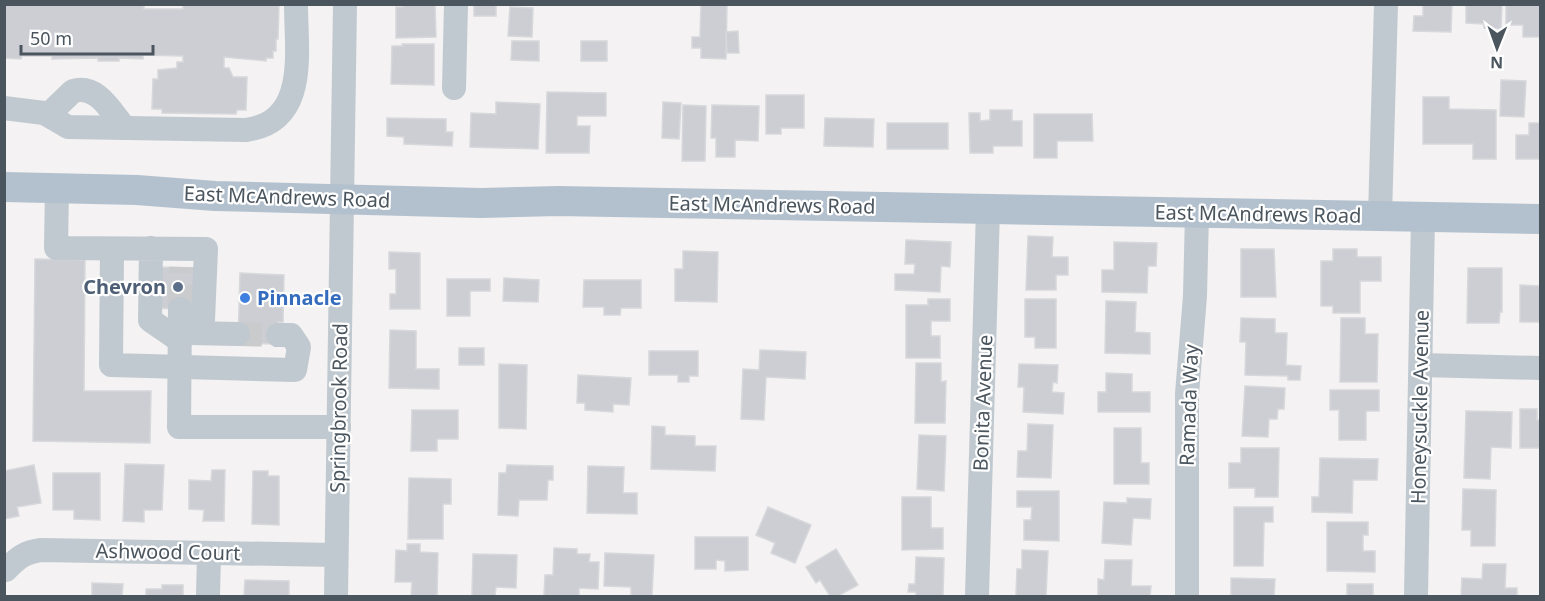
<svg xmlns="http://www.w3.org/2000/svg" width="1545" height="601" font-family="'Noto Sans',sans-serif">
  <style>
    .building { fill: #ccced3; stroke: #d6d8dc; stroke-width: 1.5 }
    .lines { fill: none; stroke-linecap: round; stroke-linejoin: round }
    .minor-tunnel { stroke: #cacbcd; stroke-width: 24; stroke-dasharray: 24 12; stroke-linecap: butt }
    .minor { stroke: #c0c9cf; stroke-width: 24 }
    .major { stroke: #b3c1ce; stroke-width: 30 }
    .service-dot { fill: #5c6f8a; stroke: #fff; stroke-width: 2 }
    .shop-dot { fill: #3f7fe0; stroke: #fff; stroke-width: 2 }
    .labels { text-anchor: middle; stroke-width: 4.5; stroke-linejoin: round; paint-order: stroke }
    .street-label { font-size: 20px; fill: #4a555e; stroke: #fff }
    .service-label { font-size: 20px; font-weight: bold; fill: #4e5e75; stroke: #fff; text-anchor: end }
    .shop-label { font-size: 20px; font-weight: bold; fill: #366cbe; stroke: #fff; text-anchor: start }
  </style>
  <rect width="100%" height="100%" fill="#f4f2f2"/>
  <g class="building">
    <path d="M4 4H144V9H183V4H279L278 39H276V51H273V58H266V61L224 57V68H229L233 77H247L246 110H237L236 114 162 113V109H152L153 79H158V70L177 68V62H183V56L143 55V59L119 58V61H98V58L52 59V56H22L21 59 4 58Z"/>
    <path d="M403 4H435L436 37 396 38V7H403Z"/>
    <rect x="474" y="4" width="22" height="12"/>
    <path d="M701 4H727L726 59 701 58V48H692V37H700Z"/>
    <path d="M1423 4H1452L1451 32 1413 31 1414 16H1423Z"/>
    <path d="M1466 4H1502L1501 29 1484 28V24L1466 23Z"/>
    <path d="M1506 4H1540V37H1523V25H1506Z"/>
    <path d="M510 7 533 8 532 37 508 36Z"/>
    <path d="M738 31 739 53H727L726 32Z"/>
    <path d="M512 41H539V61L511 60Z"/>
    <rect x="581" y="41" width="26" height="20"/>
    <path d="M402 44H434V85L391 84 392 46H403Z"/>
    <path d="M1501 80 1526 81 1524 117 1500 116Z"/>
    <path d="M547 92 606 93V116H577V126H590L589 153H546Z"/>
    <path d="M766 95H804V128H781V134H766Z"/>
    <path d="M1423 97H1449V109L1496 110V159H1473V144H1423Z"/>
    <path d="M496 102 540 104 538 149 470 147 471 113 496 114Z"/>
    <path d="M663 102 681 103 679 139 662 138Z"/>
    <path d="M683 105 706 106 705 161H682Z"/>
    <path d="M712 105 759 106 758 141 735 140V157H716V138H711Z"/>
    <path d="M990 110H1012V121H1022V146H993V153H970L969 113H980V121L990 120Z"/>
    <path d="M1034 114H1092L1093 141H1057V158H1034Z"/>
    <path d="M387 118 446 119V132H453L452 146 404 144V137L387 136Z"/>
    <path d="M825 118 874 119 873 147 824 146Z"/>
    <rect x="887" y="123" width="61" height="26"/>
    <path d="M1529 123H1540V159H1516V135H1529Z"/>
    <path d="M1028 236 1053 237 1052 257H1068V275H1056V290H1026Z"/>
    <path d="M906 240 951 242 950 267 941 266 940 292 895 290V274H914L915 264H905Z"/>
    <path d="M1114 242 1157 243 1156 266H1148L1147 293 1102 292V270H1114Z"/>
    <path d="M1241 249H1274L1276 297H1241Z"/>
    <path d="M1333 249H1357V257H1381V281H1360V313H1333V306H1321V261H1333Z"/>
    <path d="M683 251 718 252 717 302 675 301V269H683Z"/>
    <path d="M389 252 420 253V309H390V294H396V269H389Z"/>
    <path d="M35 259 85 260 84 391H151L150 443 33 441Z"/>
    <path d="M157 267 201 268 200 310 156 308Z"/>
    <path d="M1468 268H1502V312H1500L1499 323H1467Z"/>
    <path d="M240 273 284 275 283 322H278L277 344 238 343Z"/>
    <path d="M504 278 539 280 538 302 503 301Z"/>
    <path d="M447 279H490V291H470V316H447Z"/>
    <path d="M584 280H641V308H621L620 315H604V307H583Z"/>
    <path d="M1520 285 1540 286V322H1520Z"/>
    <path d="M928 299H950V321H931V336H940V358H906V305H928Z"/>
    <path d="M1025 299H1056V348H1035V337H1025Z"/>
    <path d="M1106 301 1136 302 1135 332 1150 333V354L1105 353Z"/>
    <path d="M1241 318 1275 319V333H1287L1286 365 1301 366 1300 380H1288V376L1245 375 1246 342H1240Z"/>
    <path d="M1341 318H1365V334H1378L1377 382H1340Z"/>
    <path d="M390 330 416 331V369H439V389L389 388Z"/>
    <rect x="459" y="348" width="25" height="17"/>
    <path d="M760 350 806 352 805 379 766 377 764 420 741 419 743 369 759 370Z"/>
    <path d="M649 351H698V376H689V382H678V375H649Z"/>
    <path d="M916 363H941V382L946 381 945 423H915Z"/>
    <path d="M499 364 527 365 526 429 499 428Z"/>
    <path d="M1019 364 1058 365 1057 383 1053 382 1052 392 1064 393 1063 414 1023 412 1024 387H1018Z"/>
    <path d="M1106 373 1132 374V392H1150V412H1098V392H1106Z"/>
    <path d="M578 375 631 378 629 405 613 404V412L585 410V403H577Z"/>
    <path d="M1245 386 1285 388 1284 409H1278L1277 419H1269L1268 437 1242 436Z"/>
    <path d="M1330 390H1379V411H1366V440H1339V410H1330Z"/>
    <path d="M1520 409H1537V420H1540V448H1520Z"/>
    <path d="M412 410H458V439H437V451H411Z"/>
    <path d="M1466 411 1512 412 1511 448 1491 447 1490 479 1464 478Z"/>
    <path d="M1028 424 1053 425 1051 478 1017 477 1018 451H1027Z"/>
    <path d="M652 426 665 427V435L695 436V446H716L715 471 651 469Z"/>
    <path d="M1114 428H1141V463H1149V484H1114Z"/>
    <path d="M919 435 946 436 944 491 917 489Z"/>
    <path d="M1241 448H1279L1278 497H1255V488H1229V463H1241Z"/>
    <path d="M1320 458 1378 459 1377 480H1353L1352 513 1312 512V497H1319Z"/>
    <path d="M125 464 164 465 162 510H144V522L123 521Z"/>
    <path d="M34 465 41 503 17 507 19 516 4 519V471Z"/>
    <path d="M507 465 553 466V480H548L547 500H519L518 516 498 515 499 473H506Z"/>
    <path d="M588 466 624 467 623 493H637V514L587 513Z"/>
    <path d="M212 470H225L224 521H203L204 510 189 509V480L211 481Z"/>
    <path d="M253 471H268V476H279V525L252 524Z"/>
    <path d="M53 473H100V520L74 519V510H53Z"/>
    <path d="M409 478 451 479V504H443V539H408Z"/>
    <path d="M1463 489 1496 490 1495 546H1471V530H1462Z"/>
    <path d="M1017 491H1059V541L1024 540V520H1031L1032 507H1017Z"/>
    <path d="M902 497H931V528H943V549L902 550Z"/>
    <path d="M1127 498 1151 499 1150 519 1133 518 1131 545 1102 543 1104 502 1127 503Z"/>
    <path d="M768 507 811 525 795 563 771 553 775 543 756 535Z"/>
    <path d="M1234 507H1273V522H1264L1263 566H1234Z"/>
    <path d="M1327 522H1368V535H1363V551H1375V572L1327 571Z"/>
    <path d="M695 537H748V570L725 571V561L716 560V569H695Z"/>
    <path d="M407 544H420V552L438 553 437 596H411L412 582H395L396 550 407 551Z"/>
    <path d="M554 548 577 549V554H590L589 562H599L598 589 579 588V596H544L545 575H553Z"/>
    <path d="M836 549 858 585 838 596H830L820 580 816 583 806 567Z"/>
    <path d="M1022 550 1048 551 1046 596H1016L1017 569H1022Z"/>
    <path d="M605 553 654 555 652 596H631V587L604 586Z"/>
    <path d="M473 554 517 555 516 588 496 587 495 596H472Z"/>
    <path d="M916 557 944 558 943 596H916V592H908L909 584H915Z"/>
    <path d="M1105 560H1132L1131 586H1151L1150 596H1098V579L1104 580Z"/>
    <path d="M1483 564H1506L1505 588H1517V596H1461L1462 578 1482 579Z"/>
    <path d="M1231 578 1275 579 1274 596H1231Z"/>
    <path d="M245 580 289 581V596H244Z"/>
    <path d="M92 583 123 584 122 596H92Z"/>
    <rect x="1347" y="584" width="26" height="12"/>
    <path d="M162 585H183V596H146V589H162Z"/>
  </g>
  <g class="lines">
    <g class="minor-tunnel">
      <path d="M180 309 181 267"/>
      <path d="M238 334 278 335"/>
    </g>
    <g class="minor">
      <path d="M454 88 456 4"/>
      <path d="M4 108 44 113 68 127 246 130C309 121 296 53 296 4"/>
      <path d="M48 115 73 91C98 84 111 112 125 128"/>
      <path d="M57 188 56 248 206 249 203 320 179 340 150 320 151 248"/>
      <path d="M1380 216 1386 4"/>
      <path d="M112 249 111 365 295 370 299 347 291 335H278"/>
      <path d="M180 309 179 427H339"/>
      <path d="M190 333 238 334"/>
      <path d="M1421 365 1540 368"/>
      <path d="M6 570C17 558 25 552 41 550L336 555"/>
      <path d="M208 596 209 554"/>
      <path d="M336 596 345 4"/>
      <path d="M977 596 988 209"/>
      <path d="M1187 596V394L1195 296 1197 213"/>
      <path d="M1416 596 1423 217"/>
    </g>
    <path class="major" d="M4 187 137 190 215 196 481 203 558 201 1540 219"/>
  </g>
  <circle class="service-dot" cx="178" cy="287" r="6"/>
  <circle class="shop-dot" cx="245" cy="298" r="6"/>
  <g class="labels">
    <g class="street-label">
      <text transform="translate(287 197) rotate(2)" y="7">East McAndrews Road</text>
      <text transform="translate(772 205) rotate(1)" y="7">East McAndrews Road</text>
      <text transform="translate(1258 214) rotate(1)" y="7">East McAndrews Road</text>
      <text transform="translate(983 403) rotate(-88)" y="7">Bonita Avenue</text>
      <text transform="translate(1189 405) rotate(-88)" y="7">Ramada Way</text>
      <text transform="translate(1420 407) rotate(-89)" y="7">Honeysuckle Avenue</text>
      <text transform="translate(339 408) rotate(-89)" y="7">Springbrook Road</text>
      <text transform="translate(168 552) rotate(1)" y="7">Ashwood Court</text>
    </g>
    <g class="service-label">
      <text x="166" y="294">Chevron</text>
    </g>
    <g class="shop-label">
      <text x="257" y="305">Pinnacle</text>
    </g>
  </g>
  <rect width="1545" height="601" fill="none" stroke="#4a555e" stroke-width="12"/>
  <g transform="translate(1497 48) rotate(181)" stroke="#ffffff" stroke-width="4.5" paint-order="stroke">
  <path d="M0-4.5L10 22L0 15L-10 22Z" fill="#4a555e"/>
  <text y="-9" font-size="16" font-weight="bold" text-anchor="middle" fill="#4a555e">N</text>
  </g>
  <path d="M21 45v9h132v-9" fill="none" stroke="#4a555e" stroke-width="3"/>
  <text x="30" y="45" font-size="18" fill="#4a555e" stroke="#ffffff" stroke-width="4.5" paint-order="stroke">50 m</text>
</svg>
